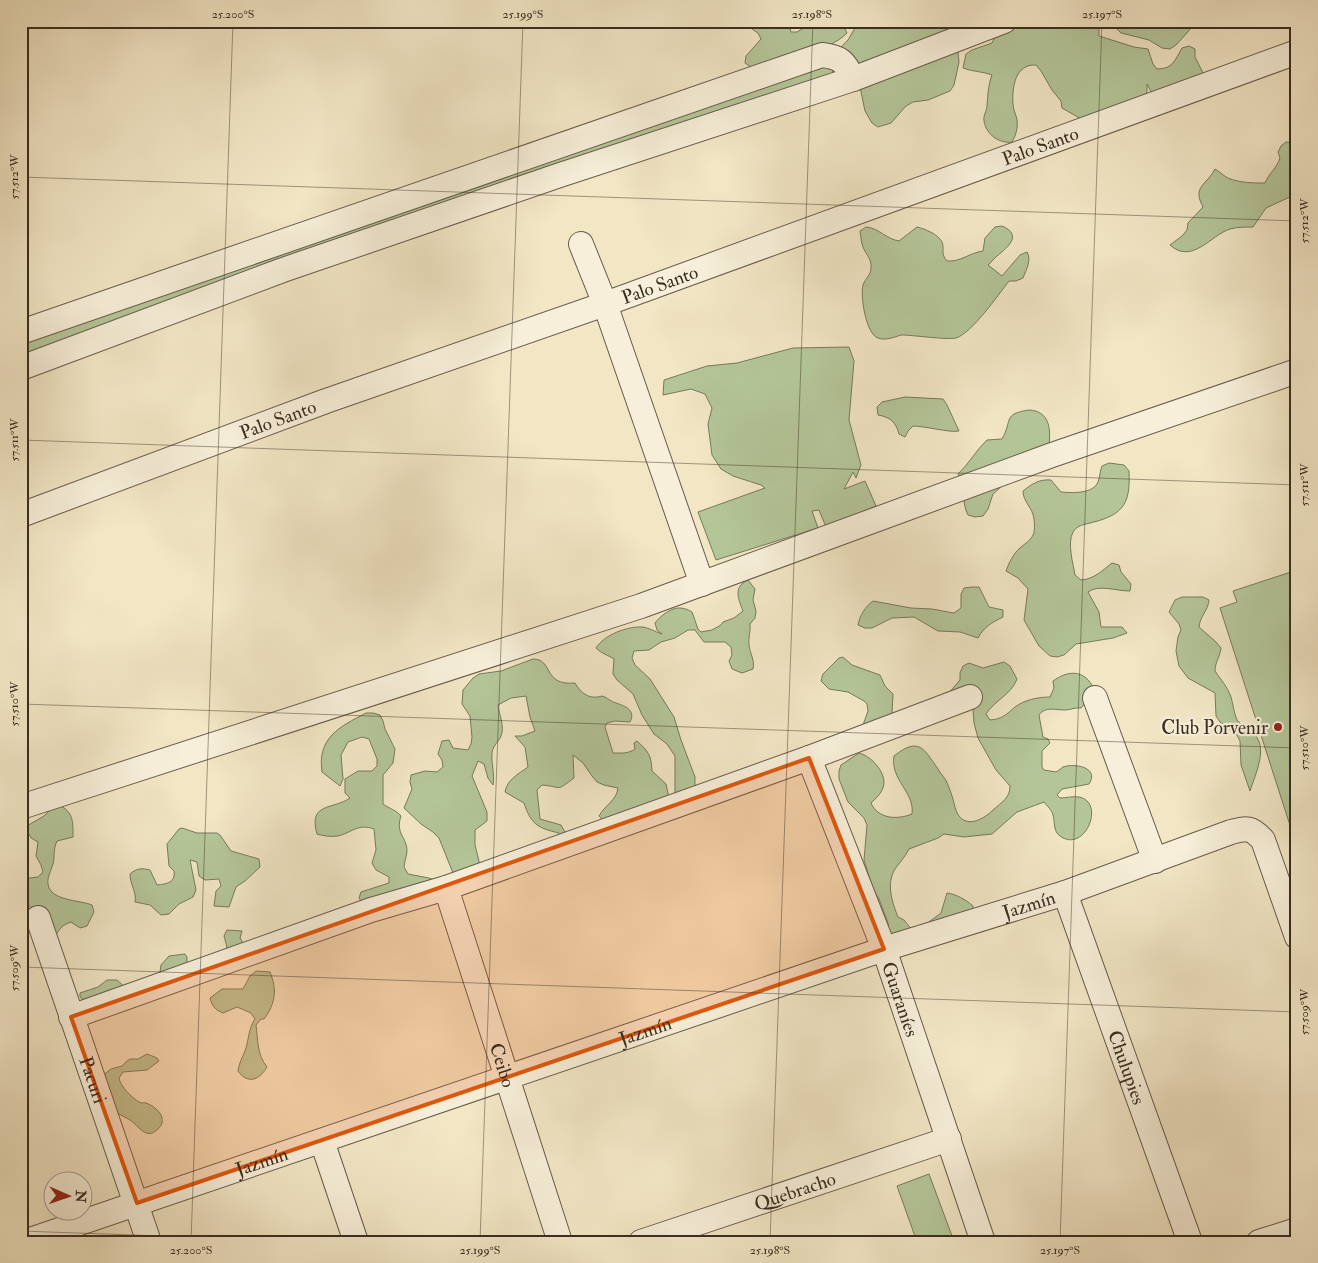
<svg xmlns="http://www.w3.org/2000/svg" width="1318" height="1263" font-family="'IM FELL Double Pica',serif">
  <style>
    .green { fill: #b4c699; stroke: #767a5e }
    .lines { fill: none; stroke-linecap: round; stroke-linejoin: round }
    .minor-casing { stroke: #675b4b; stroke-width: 26 }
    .minor { stroke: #f7efd9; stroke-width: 24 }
    .marked { fill: #df570d; fill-opacity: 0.2; stroke: #df570d; stroke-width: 4; stroke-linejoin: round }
    .ticks { fill: none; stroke: #392d22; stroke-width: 1; stroke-opacity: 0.45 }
    .poi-dot { fill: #8f2418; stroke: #f7efd9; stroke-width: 2 }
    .labels { text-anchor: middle; stroke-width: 4.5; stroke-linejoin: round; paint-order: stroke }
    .street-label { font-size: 19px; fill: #392d22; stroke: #f7efd9 }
    .poi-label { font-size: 19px; fill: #392d22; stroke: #f7efd9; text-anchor: end }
    .neatline { fill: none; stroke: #392d22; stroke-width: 2 }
    .ticks-label { font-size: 12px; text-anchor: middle; fill: #392d22 }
  </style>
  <rect width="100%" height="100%" fill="#f2e6c5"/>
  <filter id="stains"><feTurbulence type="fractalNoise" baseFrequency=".004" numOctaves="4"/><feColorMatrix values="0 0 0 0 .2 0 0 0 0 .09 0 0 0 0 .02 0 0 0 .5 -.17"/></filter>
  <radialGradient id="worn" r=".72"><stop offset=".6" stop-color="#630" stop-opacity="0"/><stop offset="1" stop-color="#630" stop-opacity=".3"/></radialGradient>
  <g class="green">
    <path d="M749 21H788L791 32H797L816 21H841L847 33C828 53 778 60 751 67L745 63 746 56 761 39 758 33 752 29Z"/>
    <path d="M859 21H951L956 34 959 62 954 85 950 91 928 100 913 102 906 106 891 123 878 127 872 123 865 111 859 82 838 50 848 40Z"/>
    <path d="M975 21H1192L1191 28 1186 34 1176 45 1170 49 1162 48 1149 40 1121 33 1111 23H1103L1099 29V36L1134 47 1148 49 1153 64 1157 69C1173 69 1175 60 1182 48L1189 46 1195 49V57L1205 77 1156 101 1147 84V97L1092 125 1062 108 1061 101 1052 90 1041 71 1036 65C1015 64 1012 87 1013 104 1013 109 1016 114 1017 120 1018 128 1016 135 1012 142 999 144 986 134 984 121 983 115 987 111 987 106 988 94 988 86 992 75 982 71 973 72 963 68L966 54 972 50 992 43 995 37Z"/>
    <path d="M825 60 833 69 832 74 21 359V338Z"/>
    <path d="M1286 142 1297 143V192L1292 196 1266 208 1253 227C1246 227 1237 227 1230 229 1211 235 1192 265 1170 245L1182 236 1187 230 1188 223 1203 207C1192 186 1206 186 1215 169 1220 172 1224 176 1228 178 1240 183 1253 183 1265 183 1269 173 1277 168 1280 158L1278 152 1281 146Z"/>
    <path d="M1002 226C1023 235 1008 247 997 256 993 259 991 263 988 265L1002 276 1020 255 1027 252C1032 260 1026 270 1023 278L1016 281H1009C998 295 972 333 956 338 946 340 913 335 901 335 895 337 885 341 878 338 866 334 860 296 863 285 865 279 871 275 871 268 872 259 866 255 863 247 861 242 861 236 860 231L866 227C879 228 886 239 899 241L917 227C925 229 938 234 942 242 945 250 940 253 947 261 961 262 969 253 983 251L985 238 995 227Z"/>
    <path d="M849 347 854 361 849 420 861 465 856 478 853 472 844 489 865 481 876 506 826 527 819 510 812 511 818 528 716 560 698 512 765 488 761 485 733 476 721 469 712 455 708 424 712 408 705 394 691 389 663 395 664 380 707 366 737 363 793 348Z"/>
    <path d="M905 397 943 399 947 405 959 431C950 433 925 426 913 426L908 431 905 437 899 434C896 422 890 417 878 415L877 407 882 402Z"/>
    <path d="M1029 410C1049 411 1051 428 1049 444L993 494 988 509 983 516 975 517 968 515C961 502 966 487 958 474 969 464 976 450 987 440L1002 439C1013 420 1002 414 1029 410Z"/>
    <path d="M1109 463 1124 465 1129 471C1131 507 1121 516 1086 524 1081 525 1076 527 1073 532 1067 543 1073 563 1075 575L1081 580C1094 579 1102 571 1112 563L1119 565 1121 572 1131 584 1130 591C1116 591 1099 584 1088 592L1099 612 1101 627H1122L1127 633 1113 638 1076 644 1064 655 1057 657 1050 656 1039 646 1024 620 1028 589 1018 578 1006 571C1009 563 1013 554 1020 548 1032 538 1036 537 1034 519 1033 508 1023 502 1023 491 1032 484 1039 479 1051 480L1061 492C1072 493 1093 494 1098 482 1100 477 1100 471 1102 466Z"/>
    <path d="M1297 570V847L1220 608 1237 602 1233 591Z"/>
    <path d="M748 580 755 589 753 600 756 611 755 618 750 624C751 632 748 637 749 645 750 654 755 660 753 669L742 673 732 669 729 661 732 655 731 647 725 642H704L695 630H688L675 638 661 642 649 650 634 651 632 658 635 665 650 679 674 717 681 740 695 777V793L677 799 675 793V756L667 744 654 734 642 715 633 694 617 680 613 674 614 659C608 655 602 654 596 648 604 635 627 626 643 627 649 628 656 632 662 634L657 630 655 623C660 616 672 607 680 608 684 608 689 610 692 612L698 629 701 632 712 630 721 625 723 622 734 618 743 611C738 598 733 587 748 580Z"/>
    <path d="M972 587H979L989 607 1003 610V617C991 623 984 627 978 638L960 632 938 631 914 617 892 618 872 628H865L858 625C860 615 865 607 873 601L911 608 932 609 954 613 961 608V594L964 588Z"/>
    <path d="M1182 597H1203L1209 600C1208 611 1200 616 1199 627L1216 642 1221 648C1220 657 1215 662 1215 671 1221 680 1227 686 1231 697 1233 704 1234 713 1237 720 1242 727 1250 729 1255 735 1268 749 1255 775 1250 791L1241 765 1240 741 1237 735 1220 722 1216 716 1215 693 1188 678 1179 666 1176 651 1178 637 1181 630 1179 624 1169 612 1175 600Z"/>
    <path d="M843 657 852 665 880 675 885 686 893 694 892 714 863 725 868 711 867 704 864 701 848 692 829 689 821 681 823 674 839 658Z"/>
    <path d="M533 659C554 659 542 686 575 683 581 693 589 700 602 696 606 697 609 700 613 702 622 705 637 709 630 722L615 721 607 723 605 727 613 753C621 753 628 754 635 749L634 743 637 741C649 752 651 755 652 771L666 784 669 798 597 823 602 819 599 816C604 806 617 800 618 788L604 785 597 782 592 776 583 763 573 755 574 778C555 792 564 787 542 785L537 790 540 819 561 825 565 832 564 839 559 840V833C537 828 531 824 524 803L505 792C507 780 518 774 528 767L525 747 515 736H522L535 731 530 717 526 696 511 698 498 705C499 715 505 726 501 736 498 743 493 745 492 753 491 764 495 774 493 785L488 778 484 764 478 761 472 776 487 812V821L475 830V845L479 861 478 868 453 873 439 838 433 832 421 824 404 808 412 789 410 782 411 775 425 771 437 772 443 767 442 760 438 754 442 741 449 740 453 748 468 750 471 744 472 737 470 716 462 704 463 690 473 678 479 674 501 671Z"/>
    <path d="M1004 662 1010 666 1017 679C1011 695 995 700 986 714L990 720C1002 719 1006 715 1015 707 1024 700 1038 697 1050 697L1054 688 1053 681C1067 671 1082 669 1092 685L1091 696 1081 708C1075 707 1071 710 1065 710 1056 710 1045 706 1039 715L1043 737 1048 739 1050 743 1042 751V767L1044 770 1056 772C1058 771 1060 769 1063 767 1074 763 1100 767 1089 784L1062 789 1057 795 1060 798C1066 798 1073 796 1079 797 1106 802 1085 854 1060 836 1053 831 1055 822 1053 815 1052 810 1047 806 1044 802L1017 812 992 834 964 837 944 834 938 838 909 849C905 857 900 862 895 869 886 884 892 902 898 917L904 920 912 930H918L941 913 947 893C956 894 966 900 973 906V913L960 922 952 924 938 925 924 932H909L899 943 891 944 888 923 879 899 873 889 864 860 867 825 864 818 848 802 839 779V771L841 765 859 753C872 756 890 776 882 790 880 795 875 799 871 803 878 819 897 820 912 814 915 792 890 780 894 756 919 736 924 749 938 769 941 775 946 778 948 785 951 792 953 799 955 807 961 830 981 822 993 810 1002 802 1010 798 1010 786L996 770 978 738 974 723 973 709 967 703 944 705 936 702 940 696 947 695 960 680V673L963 666 969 663 983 668Z"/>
    <path d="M366 713H373L380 715 383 721 385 729 395 749 393 763 383 775V804C390 809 396 810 401 816 395 834 407 837 407 851 407 856 404 862 404 867L408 874 429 878 443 883 86 1002 80 997V993L98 987 107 980H117L126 988 162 975 160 972 161 965 169 956 185 954 187 957V964L225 950 227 947 224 936 227 930 242 931 240 938 244 945 366 908 359 898 361 892 389 883V877L376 870 372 863 376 850 374 829C358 823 351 833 338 836 331 837 323 836 317 834 308 802 333 810 350 798L345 793V779L358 771H372L377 766V759L369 739 362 737 348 742 341 755 343 779 340 786 322 772C317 738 339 727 366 713Z"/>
    <path d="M59 805C74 812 73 823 73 837L57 841C53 849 55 856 53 864 51 871 47 877 48 884 50 901 80 900 92 905L94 912 87 926 80 928 71 922C62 925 59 929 55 937L39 931 31 908 26 903 21 904V879L38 877 43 872 41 865 36 856 38 842 31 838 25 827 44 816 52 808Z"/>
    <path d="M182 828 197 833H217L220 835 231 851 259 859 260 867 245 881 236 887 229 907 214 906 216 891 221 886 219 879 205 880 199 876 197 862 190 860 196 890 193 897 179 904 169 914 161 915 150 905 135 902C137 892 130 885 130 874 137 868 142 868 150 870L157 885C166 884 176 883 174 871L169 866 167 844 179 829Z"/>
    <path d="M256 971 270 972C277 989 276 1003 264 1019H261L256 1025C258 1040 257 1055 267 1067 259 1081 247 1084 238 1071 239 1063 242 1058 245 1051 249 1040 248 1029 255 1019L251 1013 237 1007 223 1013C215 1010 212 1006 210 998L222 989H243L250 976Z"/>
    <path d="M147 1054 157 1058 159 1061 147 1070 123 1072 119 1078C120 1086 132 1098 139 1102 143 1104 142 1102 146 1103 157 1107 169 1119 158 1129 146 1141 139 1126 130 1120 125 1117 120 1115 116 1112L102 1076 111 1069 122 1066 127 1061 130 1059H138Z"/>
    <path d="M929 1174 952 1236 935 1242H917L897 1186Z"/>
  </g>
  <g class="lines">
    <g class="minor-casing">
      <g id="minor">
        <path d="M581 244 605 304 702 584"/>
        <path d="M21 332 822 55C841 57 845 62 853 79"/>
        <path d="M21 368 283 270 560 175 853 79 1004 21"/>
        <path id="s1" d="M21 515 326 401 605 304 1297 52"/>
        <path d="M1095 698 1155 861"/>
        <path id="s2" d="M809 758 884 949 983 1242"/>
        <path d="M21 807 641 606 1052 455 1297 371"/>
        <path id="s3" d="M446 888 560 1242"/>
        <path id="s4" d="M1065 893 1190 1242"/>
        <path id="s5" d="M38 918 149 1242"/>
        <path d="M71 1017 371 910 446 888 809 758 970 697"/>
        <path d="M322 1141 356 1242"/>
        <path id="s6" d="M24 1242 884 949 1065 893 1231 832C1247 828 1251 827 1263 840L1297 937"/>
        <path id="s7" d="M641 1242 949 1139"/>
        <path d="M1259 1242 1297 1230"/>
      </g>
    </g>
    <use href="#minor" class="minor"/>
  </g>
  <path class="marked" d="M809 758 884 949 137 1203 71 1017Z"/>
  <path class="ticks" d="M21 177 1297 221M21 440 1297 485M21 704 1297 748M21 967 1297 1012M21 1231 330 1242M191 1242 233 21M480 1242 523 21M770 1242 813 21M1060 1242 1102 21"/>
  <circle class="poi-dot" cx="1278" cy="727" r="5"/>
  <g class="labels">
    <g class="street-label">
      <text dy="7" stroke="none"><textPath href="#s1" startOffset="1084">Palo Santo</textPath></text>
      <text dy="7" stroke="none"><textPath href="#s1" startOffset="679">Palo Santo</textPath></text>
      <text dy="7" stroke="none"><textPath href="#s1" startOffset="274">Palo Santo</textPath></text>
      <text dy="7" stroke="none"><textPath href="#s6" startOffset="1060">Jazmín</textPath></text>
      <text dy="7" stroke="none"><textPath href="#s2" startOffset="258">Guaraníes</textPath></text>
      <text dy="7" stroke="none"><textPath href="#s6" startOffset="656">Jazmín</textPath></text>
      <text dy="7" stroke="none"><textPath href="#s3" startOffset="186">Ceibo</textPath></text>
      <text dy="7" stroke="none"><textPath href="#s4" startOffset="185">Chulupies</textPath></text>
      <text dy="7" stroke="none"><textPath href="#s5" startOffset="171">Pacuri</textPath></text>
      <text dy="7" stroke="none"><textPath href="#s6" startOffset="251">Jazmín</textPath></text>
      <text dy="7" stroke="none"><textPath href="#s7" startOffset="162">Quebracho</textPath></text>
    </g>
    <g class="poi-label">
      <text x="1268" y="734">Club Porvenir</text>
    </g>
  </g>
  <rect width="1318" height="1263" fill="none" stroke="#f2e6c5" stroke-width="55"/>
  <g transform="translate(68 1196) rotate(92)"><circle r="24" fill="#f7efd9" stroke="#aba190"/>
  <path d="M0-4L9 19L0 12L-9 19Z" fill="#8f2418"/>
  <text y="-8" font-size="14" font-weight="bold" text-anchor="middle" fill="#392d22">N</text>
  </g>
  <rect x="28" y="28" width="1262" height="1208" class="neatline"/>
  <g class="ticks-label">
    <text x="233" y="18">25.200°S</text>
    <text x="523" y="18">25.199°S</text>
    <text x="812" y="18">25.198°S</text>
    <text x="1102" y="18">25.197°S</text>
    <text transform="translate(14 177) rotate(-90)" y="4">57.512°W</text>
    <text transform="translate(1304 221) rotate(-90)" y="4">57.512°W</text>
    <text transform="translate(14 440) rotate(-90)" y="4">57.511°W</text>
    <text transform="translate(1304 485) rotate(-90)" y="4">57.511°W</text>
    <text transform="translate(14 704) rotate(-90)" y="4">57.510°W</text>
    <text transform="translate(1304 748) rotate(-90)" y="4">57.510°W</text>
    <text transform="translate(14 968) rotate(-90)" y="4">57.509°W</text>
    <text transform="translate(1304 1012) rotate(-90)" y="4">57.509°W</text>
    <text x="191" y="1254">25.200°S</text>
    <text x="480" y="1254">25.199°S</text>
    <text x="770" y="1254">25.198°S</text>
    <text x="1060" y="1254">25.197°S</text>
  </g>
  <rect width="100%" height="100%" filter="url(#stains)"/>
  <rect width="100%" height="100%" fill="url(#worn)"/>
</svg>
